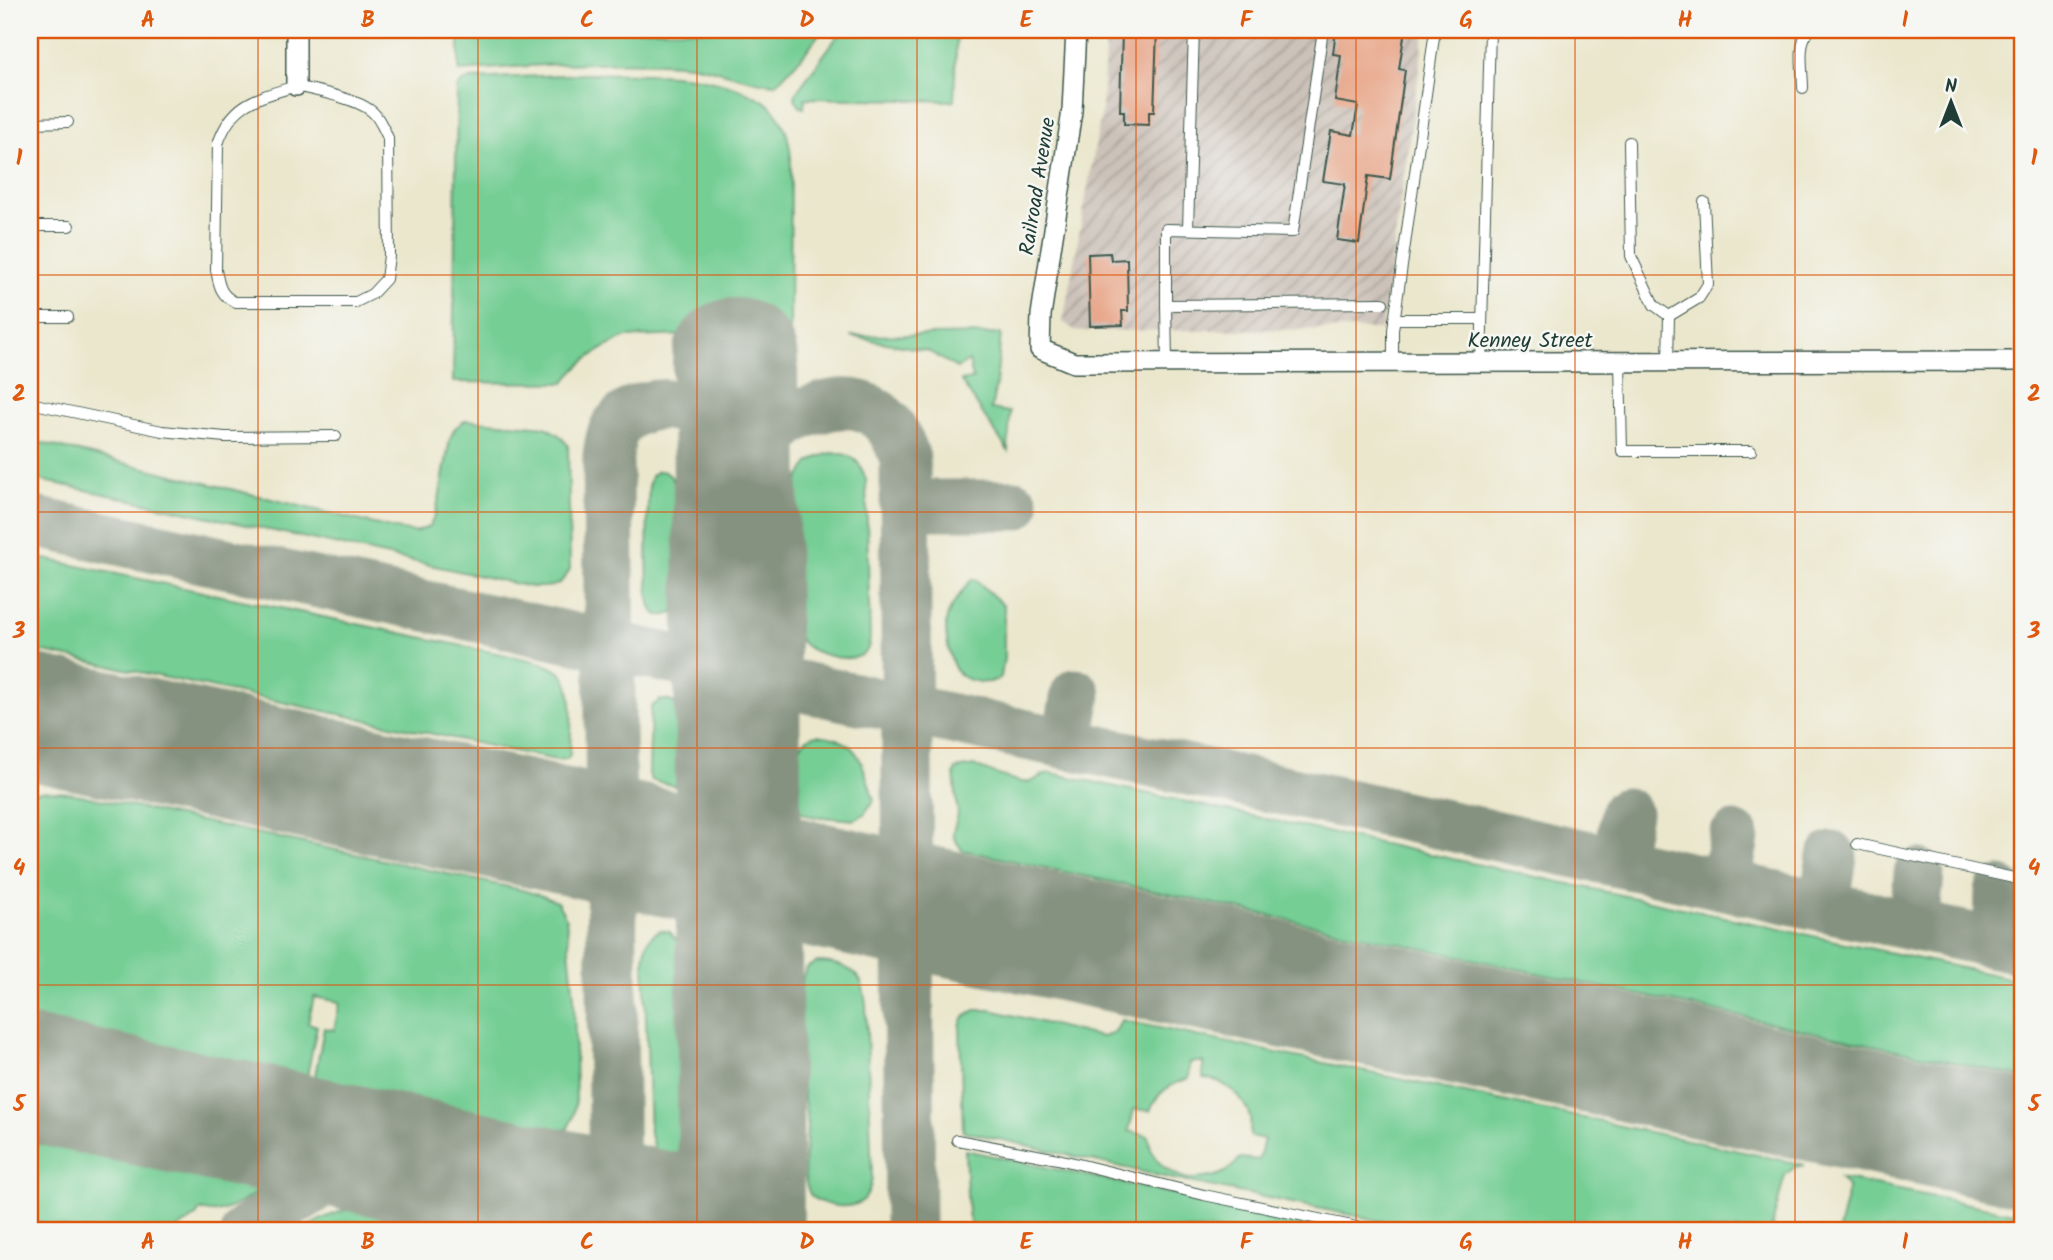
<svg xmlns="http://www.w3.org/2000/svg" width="2053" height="1260" font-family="Kalam,sans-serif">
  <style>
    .industrial { fill: url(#industrial-furrows) }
    .green { fill: #75ce94; stroke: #4a8664; stroke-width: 2 }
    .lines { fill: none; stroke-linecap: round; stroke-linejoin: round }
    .taxiway { stroke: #859280; stroke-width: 51 }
    .runway { stroke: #859280; stroke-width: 126 }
    .building { fill: #e8a88c }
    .lane-casing { stroke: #3e564b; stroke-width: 12 }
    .street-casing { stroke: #3e564b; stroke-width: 22 }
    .lane { stroke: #fff; stroke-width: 10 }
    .street { stroke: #fff; stroke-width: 19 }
    .grid { fill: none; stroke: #de580e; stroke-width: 2; stroke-opacity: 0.55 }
    .labels { text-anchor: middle; stroke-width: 5; stroke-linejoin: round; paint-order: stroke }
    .street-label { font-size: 21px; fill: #1f3d34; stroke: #f6f6f2 }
    .neatline { fill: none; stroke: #de580e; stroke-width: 2.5 }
    .grid-label { font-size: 23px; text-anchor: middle; font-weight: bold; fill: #de580e }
  </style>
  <defs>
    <pattern id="industrial-furrows" width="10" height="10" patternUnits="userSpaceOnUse" patternTransform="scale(1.75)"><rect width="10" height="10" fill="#ccc2b9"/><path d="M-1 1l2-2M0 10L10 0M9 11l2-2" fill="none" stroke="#a59f97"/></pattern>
  </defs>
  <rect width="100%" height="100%" fill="#f6f6f2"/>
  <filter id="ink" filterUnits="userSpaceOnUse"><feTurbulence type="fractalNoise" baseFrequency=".0143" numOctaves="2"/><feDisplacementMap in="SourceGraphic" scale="14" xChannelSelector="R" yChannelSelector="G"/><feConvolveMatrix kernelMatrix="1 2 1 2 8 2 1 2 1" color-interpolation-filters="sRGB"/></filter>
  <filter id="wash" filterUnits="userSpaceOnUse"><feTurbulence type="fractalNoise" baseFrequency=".00686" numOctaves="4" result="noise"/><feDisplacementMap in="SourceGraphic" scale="28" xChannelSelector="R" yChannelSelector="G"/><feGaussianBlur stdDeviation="1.57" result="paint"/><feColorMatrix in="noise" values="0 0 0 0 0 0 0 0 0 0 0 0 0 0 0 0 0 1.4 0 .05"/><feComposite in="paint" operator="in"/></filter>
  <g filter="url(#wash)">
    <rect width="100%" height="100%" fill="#ebe7cd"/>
    <path class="industrial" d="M1106 30H1425L1382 329 1076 331 1063 322 1102 109Z"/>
    <g class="green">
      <path d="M459 30H822L805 53 776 84C744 82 714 66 681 64 607 60 533 65 459 71Z"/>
      <path d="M842 30H957L954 101 805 98 804 108 800 107 795 98 796 93Z"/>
      <path d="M585 74C641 74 704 69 755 96 760 99 765 101 769 105 785 121 789 136 791 158L790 332 627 337C602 347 580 361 564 383L453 382 457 88 461 83 471 79Z"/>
      <path d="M1001 334 996 384 991 409 1010 412 1008 451 961 381 973 379 969 361 957 368 928 351 850 336Z"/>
      <path d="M466 420 546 427 559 435 568 445 570 569C560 589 551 587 531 587L30 478V440L394 529 415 532 429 527 435 515 440 494 450 439 455 428Z"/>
      <path d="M832 453C853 453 860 461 866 480L870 639C869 643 869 647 867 650 856 667 810 654 801 641 796 635 796 626 795 619L796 487C804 465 809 458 832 453Z"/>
      <path d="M657 471C667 470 671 476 675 484L677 600 673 613C666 616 658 617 653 611 644 600 648 503 649 484L651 476Z"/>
      <path d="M30 556 535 661C545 665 558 668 564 677 576 693 570 735 570 755L567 759 556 760 30 649Z"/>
      <path d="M975 579 1004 606V658L1001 677C995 682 988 683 980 682 974 681 965 679 960 675 949 665 944 630 947 617 951 604 963 591 971 580Z"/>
      <path d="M660 700H667L675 703 679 714 681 786 678 787 651 780 649 774 651 707Z"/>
      <path d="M816 735C861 738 862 764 874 800L864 814 855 820 810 816 801 812 798 806C797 784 787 742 816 735Z"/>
      <path d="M974 766C987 770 1019 785 1030 782 1039 779 1042 773 1051 773L2023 981V1077L962 850 954 838 953 832 958 814 954 774 956 769Z"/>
      <path d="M44 791 70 793 518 889 543 896 557 902 566 918 574 998 576 1100 573 1117 568 1128 557 1135 541 1138 479 1134 311 1097 324 1028 334 1030 340 1002 314 997 308 1023 317 1026 303 1096 30 1037V793Z"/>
      <path d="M661 930 670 932 677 941 679 1053 684 1141 683 1159 678 1167C660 1169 653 1148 650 1134L644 960C646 944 646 937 661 930Z"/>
      <path d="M817 962C833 962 854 967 861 982 864 989 865 998 866 1004L872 1177C871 1186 869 1196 862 1201 850 1211 815 1206 809 1192 800 1171 807 1149 807 1127 807 1110 802 1092 801 1074 799 1055 795 979 808 967 811 965 814 964 817 962Z"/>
      <path d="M975 1010H991L1101 1037C1113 1035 1117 1031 1121 1020L1805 1165 1795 1167 1785 1175 1771 1230H1425L1189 1182V1179C1210 1179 1227 1176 1240 1158L1259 1160 1264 1139 1250 1136C1250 1130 1251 1123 1250 1118 1246 1098 1223 1079 1203 1078V1062H1190L1189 1078C1170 1085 1157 1091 1150 1111L1134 1109 1129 1131 1148 1136C1150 1141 1150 1149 1153 1154 1160 1167 1175 1175 1188 1179L1187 1182 963 1131 960 1026 963 1018Z"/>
      <path d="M30 1124 197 1158 267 1175 272 1178V1181C257 1193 236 1208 217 1212 212 1213 205 1211 200 1210L196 1216 176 1230H78L30 1220Z"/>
      <path d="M965 1150 1343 1230H978L970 1222 968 1214Z"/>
      <path d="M1840 1178 2023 1215V1230H1839L1846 1201 1847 1187Z"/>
      <path d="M379 1204 410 1205 524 1230H302C329 1213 348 1208 379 1204Z"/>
    </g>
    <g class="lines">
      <g class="taxiway">
        <path d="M736 502C748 474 761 444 786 424 796 416 807 411 820 408 866 394 892 416 905 459L910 1230"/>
        <path d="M905 505H1014"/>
        <path d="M30 521 2023 949"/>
        <path d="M1067 744 1076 694"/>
        <path d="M30 746 54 737 83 734 273 773"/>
        <path d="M1617 862 1626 813"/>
        <path d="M1725 885 1734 837"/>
        <path d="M1824 906 1832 857"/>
        <path d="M1914 925 1919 874"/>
        <path d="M1998 943 2000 892"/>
        <path d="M247 1230 339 1172 356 1165 379 1160 412 1165 603 1206"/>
        <path d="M614 1230 608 456C609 450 610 441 612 435 622 406 666 397 691 412 698 416 705 425 710 431 725 451 730 478 736 502"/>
      </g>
      <g class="runway">
        <path d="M735 361 741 1230"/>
        <path d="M30 717 2023 1143"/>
        <path d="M30 1079 737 1230"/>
      </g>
    </g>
    <g id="blocks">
      <g class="building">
        <path d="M1122 30H1157L1154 112H1149V125L1124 124V111H1120Z"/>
        <path d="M1336 30 1367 33 1368 30H1405L1399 69 1405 70 1390 179 1368 176 1359 243 1337 240 1345 184 1323 181 1331 131 1353 135 1358 105 1335 101 1341 55 1333 54Z"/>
        <path d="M1110 253 1111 260 1127 259 1128 311H1122L1123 325 1090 326 1088 254Z"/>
      </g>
    </g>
  </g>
  <g filter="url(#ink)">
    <use href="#blocks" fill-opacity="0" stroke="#3e564b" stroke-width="2"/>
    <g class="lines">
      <g class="lane-casing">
        <g id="lane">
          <path d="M296 86C315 91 355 98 370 110 379 116 383 128 388 138L389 256 386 279 372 294 356 302H235C220 295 219 285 216 270L218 144C232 102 257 98 296 86Z"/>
          <path d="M1803 88C1803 70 1797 44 1809 30"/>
          <path d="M30 123 68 122"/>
          <path d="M1629 142 1631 256 1654 305 1669 316 1668 362"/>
          <path d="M30 226H69"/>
          <path d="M1188 229 1194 30"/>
          <path d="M1166 305V229L1293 232 1323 30"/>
          <path d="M1669 316 1699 298 1708 284 1704 202"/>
          <path d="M30 317H68"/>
          <path d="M1394 319H1482"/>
          <path d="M1620 362 1622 451H1751"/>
          <path d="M1167 363 1166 305 1383 303"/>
          <path d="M1393 363V330L1435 30"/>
          <path d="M1481 363 1490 30"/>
          <path d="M30 403 162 431 225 437 336 436"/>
          <path d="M1857 844 2023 880"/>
          <path d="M957 1140 1058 1159 1204 1195 1371 1230"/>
        </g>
      </g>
      <g class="street-casing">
        <g id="street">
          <path d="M1076 30 1072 111 1041 315 1040 349 1074 363 2023 361"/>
          <path d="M296 86V30"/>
        </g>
      </g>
      <use href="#lane" class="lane"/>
      <use href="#street" class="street"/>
    </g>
  </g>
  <path class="grid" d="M258 30V1230M478 30V1230M697 30V1230M917 30V1230M1136 30V1230M1356 30V1230M1575 30V1230M1795 30V1230M30 275H2023M30 512H2023M30 748H2023M30 985H2023"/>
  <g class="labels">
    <g class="street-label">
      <text transform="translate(1037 186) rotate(-81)" y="7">Railroad Avenue</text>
      <text x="1530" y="347">Kenney Street</text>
    </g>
  </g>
  <rect width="2053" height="1260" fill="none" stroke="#f6f6f2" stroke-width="77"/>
  <g transform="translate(1951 102)" stroke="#f6f6f2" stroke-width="5" paint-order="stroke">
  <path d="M0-5L12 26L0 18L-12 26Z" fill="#1f3d34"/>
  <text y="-10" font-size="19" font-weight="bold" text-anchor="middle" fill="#1f3d34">N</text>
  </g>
  <rect x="38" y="38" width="1976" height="1184" class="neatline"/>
  <g class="grid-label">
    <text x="148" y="27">A</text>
    <text x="368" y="27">B</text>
    <text x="587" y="27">C</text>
    <text x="807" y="27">D</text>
    <text x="1026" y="27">E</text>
    <text x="1246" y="27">F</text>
    <text x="1466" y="27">G</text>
    <text x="1685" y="27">H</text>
    <text x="1905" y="27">I</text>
    <text x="19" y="165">1</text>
    <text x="2034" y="165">1</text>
    <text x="19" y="401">2</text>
    <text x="2034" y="401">2</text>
    <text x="19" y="638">3</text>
    <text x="2034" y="638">3</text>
    <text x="19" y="875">4</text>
    <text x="2034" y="875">4</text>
    <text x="19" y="1111">5</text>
    <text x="2034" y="1111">5</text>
    <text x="148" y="1249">A</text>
    <text x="368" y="1249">B</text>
    <text x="587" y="1249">C</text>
    <text x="807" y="1249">D</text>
    <text x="1026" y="1249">E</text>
    <text x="1246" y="1249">F</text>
    <text x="1466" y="1249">G</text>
    <text x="1685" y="1249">H</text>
    <text x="1905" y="1249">I</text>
  </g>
</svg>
